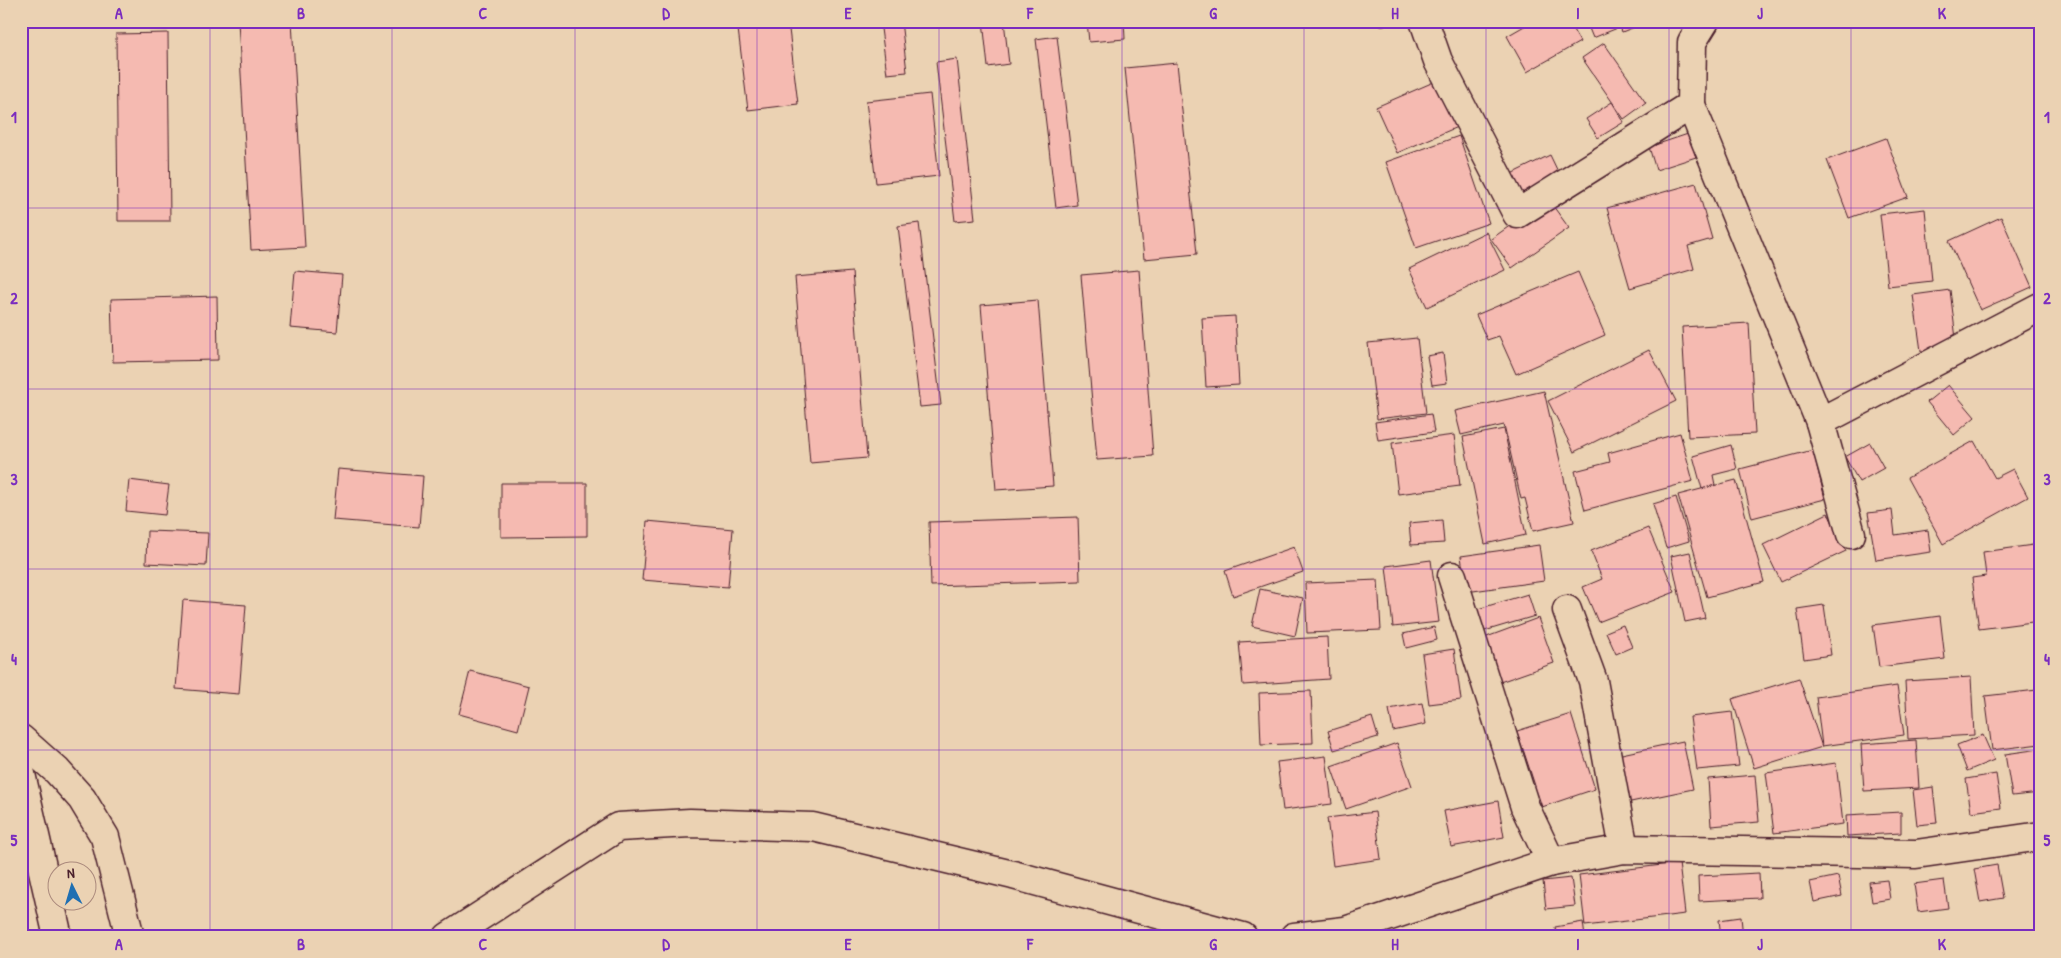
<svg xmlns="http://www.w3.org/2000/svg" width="2061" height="958" font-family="'Patrick Hand',sans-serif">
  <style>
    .building { fill: #f5bab1; stroke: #4a1f2b }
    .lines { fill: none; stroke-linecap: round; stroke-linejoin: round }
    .street-casing { stroke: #4a1f2b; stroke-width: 31 }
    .highway-casing { stroke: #4a1f2b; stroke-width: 31 }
    .street { stroke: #ebd2b3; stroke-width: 28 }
    .highway { stroke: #ebd2b3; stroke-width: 28 }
    .grid { fill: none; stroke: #7b2cbf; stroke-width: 1; stroke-opacity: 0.55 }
    .neatline { fill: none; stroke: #7b2cbf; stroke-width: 2 }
    .grid-label { font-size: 16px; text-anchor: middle; font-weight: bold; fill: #7b2cbf }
  </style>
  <rect width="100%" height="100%" fill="#ebd2b3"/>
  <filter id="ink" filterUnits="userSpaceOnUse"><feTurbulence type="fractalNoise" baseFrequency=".02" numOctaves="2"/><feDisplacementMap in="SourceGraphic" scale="10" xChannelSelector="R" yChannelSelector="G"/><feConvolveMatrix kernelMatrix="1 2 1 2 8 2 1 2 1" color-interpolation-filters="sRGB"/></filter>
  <g filter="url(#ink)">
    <g class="building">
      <path d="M238 21H292L305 247 251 250Z"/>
      <path d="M737 21H788L798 104 748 110Z"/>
      <path d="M880 21H901L907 72 887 74Z"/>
      <path d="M983 21H1004L1009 64 988 67Z"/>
      <path d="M1087 21H1124L1125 39 1089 42Z"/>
      <path d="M1379 21H1401L1380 26Z"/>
      <path d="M1533 21H1568L1580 42 1527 72 1507 36Z"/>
      <path d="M1586 21H1650L1622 32 1620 27 1593 38Z"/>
      <path d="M168 33 170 221H118L116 34Z"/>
      <path d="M1057 36 1077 205 1056 208 1036 39Z"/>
      <path d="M1604 43 1646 103 1624 119 1582 58Z"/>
      <path d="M957 59 975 219 955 221 936 62Z"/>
      <path d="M1177 63 1197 254 1144 259 1125 68Z"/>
      <path d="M1436 81 1457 127 1397 153 1376 107Z"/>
      <path d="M930 94 939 176 876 183 866 101Z"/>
      <path d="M1612 102 1624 122 1598 138 1586 119Z"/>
      <path d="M1688 134 1696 157 1656 170 1649 147Z"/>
      <path d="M1459 136 1489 223 1416 248 1386 162Z"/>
      <path d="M1886 138 1908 197 1849 218 1827 160Z"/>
      <path d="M1550 155 1561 178 1521 196 1511 174Z"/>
      <path d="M1696 183 1712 239 1688 246 1694 269 1630 288 1607 208Z"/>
      <path d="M1548 199 1569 228 1512 268 1491 239Z"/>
      <path d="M1925 209 1932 281 1888 286 1880 214Z"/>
      <path d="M2001 217 2032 287 1980 310 1949 241Z"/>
      <path d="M919 223 941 405 920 407 898 226Z"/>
      <path d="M1486 232 1505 270 1427 307 1409 269Z"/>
      <path d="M1139 270 1153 456 1097 460 1081 275Z"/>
      <path d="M295 271 342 275 337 332 290 328Z"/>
      <path d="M852 272 867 458 810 463 795 277Z"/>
      <path d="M1578 272 1605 335 1516 374 1499 336 1487 340 1476 315Z"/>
      <path d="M1950 290 1957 347 1921 351 1913 295Z"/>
      <path d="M217 296 218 360 113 362 111 299Z"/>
      <path d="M1038 300 1053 486 996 490 981 305Z"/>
      <path d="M1235 316 1239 385 1206 387 1202 318Z"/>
      <path d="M1749 323 1755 434 1688 437 1682 327Z"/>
      <path d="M1417 338 1426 413 1377 419 1368 343Z"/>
      <path d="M1649 350 1676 401 1574 452 1548 401Z"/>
      <path d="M1443 353 1447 383 1432 385 1427 356Z"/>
      <path d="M1948 385 1975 417 1954 435 1927 402Z"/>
      <path d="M1544 391 1574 522 1533 531 1525 498 1521 499 1504 425 1461 435 1455 411Z"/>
      <path d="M1431 414 1434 432 1378 440 1375 422Z"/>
      <path d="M1504 429 1526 535 1485 544 1463 437Z"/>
      <path d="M1680 433 1693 481 1585 510 1575 471 1610 462 1608 453Z"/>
      <path d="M1454 435 1460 486 1398 494 1392 443Z"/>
      <path d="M1974 441 1995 478 2013 469 2028 497 1943 544 1907 478Z"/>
      <path d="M1870 443 1884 468 1859 482 1845 457Z"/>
      <path d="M1731 445 1737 469 1713 475 1715 485 1702 489 1693 456Z"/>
      <path d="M1813 450 1825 499 1752 518 1740 469Z"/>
      <path d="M338 469 423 476 419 527 333 520Z"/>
      <path d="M129 480 169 485 165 515 126 511Z"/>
      <path d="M1736 480 1764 582 1707 597 1678 495Z"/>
      <path d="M501 483H587V536L501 537Z"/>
      <path d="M1676 497 1689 541 1666 548 1653 504Z"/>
      <path d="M1892 510 1895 535 1928 530 1931 552 1876 560 1868 513Z"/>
      <path d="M1828 513 1846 551 1781 582 1763 545Z"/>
      <path d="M1078 517 1080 581 931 586 929 522Z"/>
      <path d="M1442 520 1444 543 1411 545 1409 523Z"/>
      <path d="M647 521 733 529 728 587 642 580Z"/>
      <path d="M1648 528 1675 592 1598 622 1583 587 1602 579 1591 551Z"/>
      <path d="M147 531 208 533 206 566 146 563Z"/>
      <path d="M2040 544V621L1979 629 1972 578 1986 576 1983 552Z"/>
      <path d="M1539 545 1544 581 1466 592 1461 556Z"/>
      <path d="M1294 547 1303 572 1233 596 1225 571Z"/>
      <path d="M1690 552 1705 618 1685 622 1671 556Z"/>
      <path d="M1431 560 1439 622 1393 627 1386 566Z"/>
      <path d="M1378 580 1381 630 1307 633 1305 583Z"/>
      <path d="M1260 589 1303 598 1295 636 1252 626Z"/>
      <path d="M1528 594 1535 616 1478 633 1471 611Z"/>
      <path d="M183 600 246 605 239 694 176 689Z"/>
      <path d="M1824 605 1831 655 1804 659 1797 609Z"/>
      <path d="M1940 616 1945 659 1879 667 1873 625Z"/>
      <path d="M1538 618 1554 663 1500 682 1484 638Z"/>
      <path d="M1623 625 1632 647 1616 654 1606 632Z"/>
      <path d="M1434 627 1437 640 1406 648 1403 634Z"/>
      <path d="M1327 637 1329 679 1243 685 1239 642Z"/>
      <path d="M1454 649 1461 700 1429 704 1422 654Z"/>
      <path d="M470 671 529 686 518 730 459 714Z"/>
      <path d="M1971 677 1974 735 1908 739 1905 681Z"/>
      <path d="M1799 678 1822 747 1754 768 1732 699Z"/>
      <path d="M1897 686 1904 735 1822 746 1816 697Z"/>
      <path d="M2037 690 2040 744 1992 750 1985 696Z"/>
      <path d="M1311 691 1313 743 1261 745 1259 693Z"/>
      <path d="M1422 703 1426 724 1393 731 1389 709Z"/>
      <path d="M1732 712 1739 766 1697 770 1690 717Z"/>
      <path d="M1571 714 1595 789 1542 807 1517 731Z"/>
      <path d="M1372 717 1378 737 1334 750 1328 731Z"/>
      <path d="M1983 735 1994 760 1967 771 1957 745Z"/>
      <path d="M1916 740 1919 788 1864 791 1861 744Z"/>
      <path d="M1683 741 1693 789 1626 803 1617 755Z"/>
      <path d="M1397 743 1412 786 1346 809 1331 766Z"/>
      <path d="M2040 749V793L2012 796 2005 754Z"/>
      <path d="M1326 756 1332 804 1283 810 1277 762Z"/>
      <path d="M1836 763 1843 824 1774 833 1766 773Z"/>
      <path d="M1996 774 2001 808 1971 812 1966 779Z"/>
      <path d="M1755 775 1759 822 1711 826 1708 779Z"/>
      <path d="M1933 787 1937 823 1917 825 1913 790Z"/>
      <path d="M1498 801 1504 837 1451 847 1444 811Z"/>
      <path d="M1375 812 1381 859 1333 866 1327 818Z"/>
      <path d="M1901 812V833L1847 836 1846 815Z"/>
      <path d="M1679 863 1685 914 1585 926 1579 875Z"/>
      <path d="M1997 865 2003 898 1980 902 1974 869Z"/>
      <path d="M1759 873 1760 898 1699 901 1698 876Z"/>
      <path d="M1838 876 1842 896 1814 902 1810 882Z"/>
      <path d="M1571 878 1575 906 1546 909 1543 881Z"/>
      <path d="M1887 880 1890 899 1872 902 1869 882Z"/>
      <path d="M1944 880 1948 908 1918 912 1914 884Z"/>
      <path d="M1741 917 1743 937H1721L1719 920Z"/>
      <path d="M1583 922 1585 937H1557L1555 927Z"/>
      <path d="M2040 931V937H2009Z"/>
      <path d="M1807 933V937H1774Z"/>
    </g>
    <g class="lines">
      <g class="street-casing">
        <g id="street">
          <path d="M1424 21 1438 61 1517 214 1691 105 1692 42 1705 21"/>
          <path d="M1691 105 1820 422 1851 534"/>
          <path d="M1820 422 2040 307"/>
          <path d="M1452 576 1525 807 1551 862"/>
          <path d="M1567 610 1593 681 1624 849"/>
          <path d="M21 739 57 771 82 799 105 837 130 937"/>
          <path d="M448 937 618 827 690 823 813 827 1013 875 1243 937"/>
          <path d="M1294 937 1345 931 1551 862 1624 849 1916 854 2040 836"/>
        </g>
      </g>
      <g class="highway-casing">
        <path id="highway" d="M21 774 58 937"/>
      </g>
      <use href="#street" class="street"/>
      <use href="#highway" class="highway"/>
    </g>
  </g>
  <path class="grid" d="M210 21V937M392 21V937M575 21V937M757 21V937M939 21V937M1122 21V937M1304 21V937M1486 21V937M1669 21V937M1851 21V937M21 208H2040M21 389H2040M21 569H2040M21 750H2040"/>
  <rect width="2061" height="958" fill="none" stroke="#ebd2b3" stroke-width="55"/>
  <g transform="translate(72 886) rotate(355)"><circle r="24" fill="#ebd2b3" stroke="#ab8a7d"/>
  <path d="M0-4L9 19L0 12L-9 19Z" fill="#1f6fb2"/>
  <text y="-8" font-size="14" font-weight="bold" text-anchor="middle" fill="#4a1f2b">N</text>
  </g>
  <rect x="28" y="28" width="2006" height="902" class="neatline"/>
  <g class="grid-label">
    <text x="119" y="19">A</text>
    <text x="301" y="19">B</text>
    <text x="483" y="19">C</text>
    <text x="666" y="19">D</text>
    <text x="848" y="19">E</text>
    <text x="1030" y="19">F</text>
    <text x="1213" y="19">G</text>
    <text x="1395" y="19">H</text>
    <text x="1578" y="19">I</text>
    <text x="1760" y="19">J</text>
    <text x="1942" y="19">K</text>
    <text x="14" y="123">1</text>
    <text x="2047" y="123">1</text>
    <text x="14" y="304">2</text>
    <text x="2047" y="304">2</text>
    <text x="14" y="485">3</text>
    <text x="2047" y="485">3</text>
    <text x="14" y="665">4</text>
    <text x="2047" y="665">4</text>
    <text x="14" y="846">5</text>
    <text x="2047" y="846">5</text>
    <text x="119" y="950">A</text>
    <text x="301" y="950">B</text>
    <text x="483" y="950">C</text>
    <text x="666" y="950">D</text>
    <text x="848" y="950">E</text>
    <text x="1030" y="950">F</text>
    <text x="1213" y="950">G</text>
    <text x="1395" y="950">H</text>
    <text x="1578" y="950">I</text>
    <text x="1760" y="950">J</text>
    <text x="1942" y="950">K</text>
  </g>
</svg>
